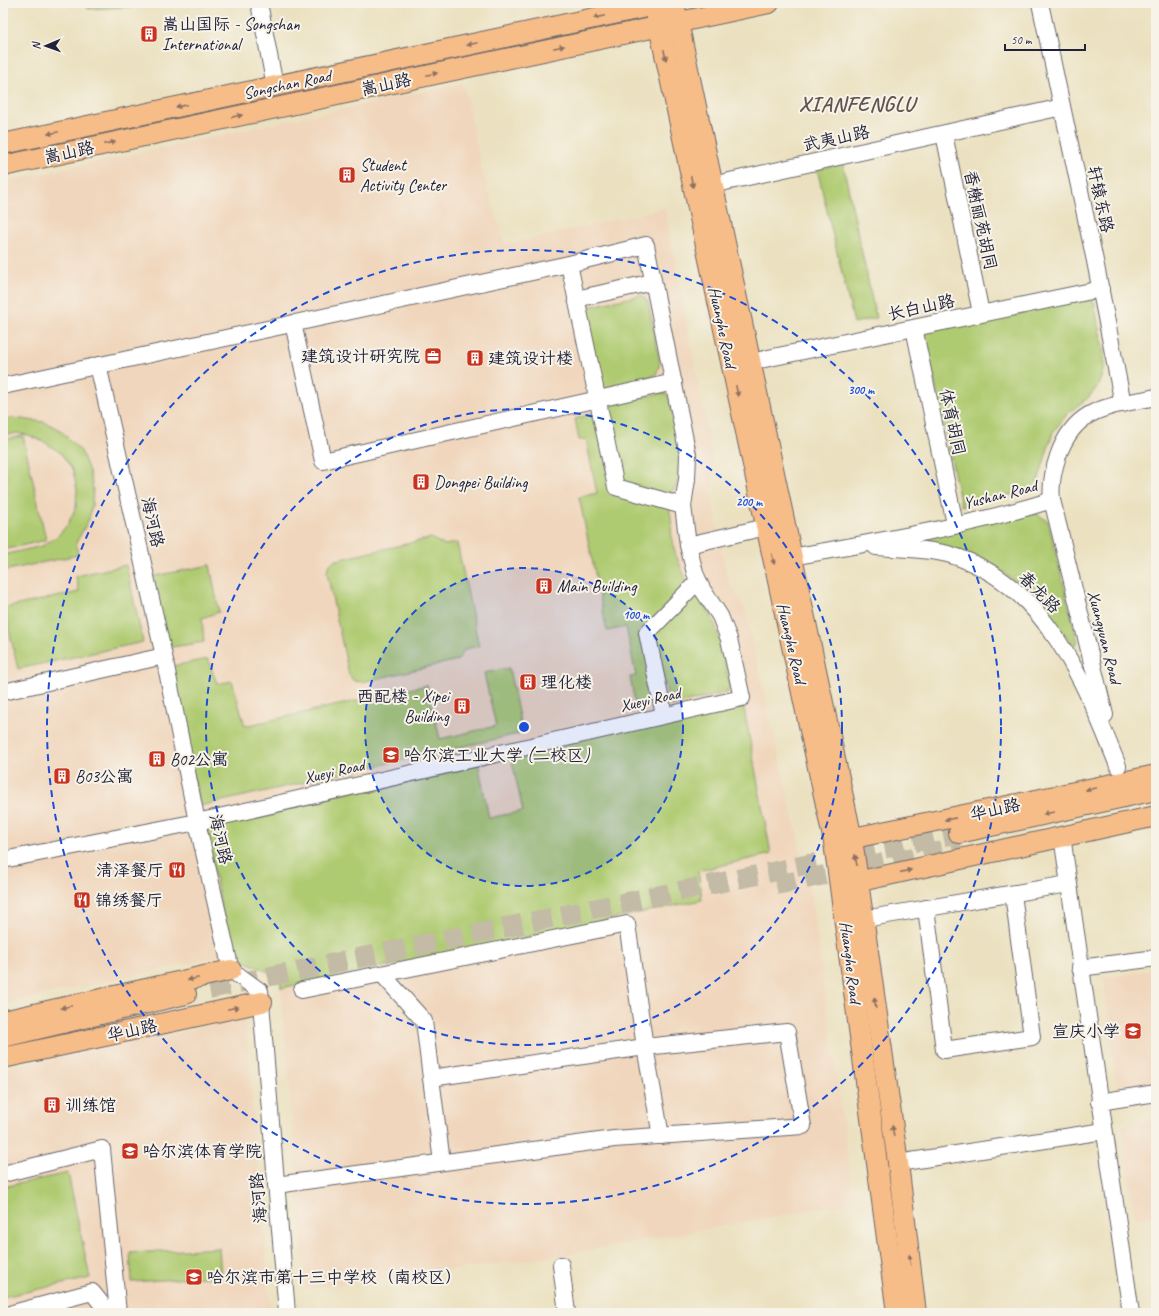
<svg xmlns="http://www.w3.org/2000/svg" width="1159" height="1316" font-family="Caveat,'LXGW WenKai TC',sans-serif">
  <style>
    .built { fill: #f0d6bc }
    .green { fill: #afcb71; stroke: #687656 }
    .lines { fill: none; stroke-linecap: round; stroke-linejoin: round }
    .major-tunnel { stroke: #c3bba5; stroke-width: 20; stroke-dasharray: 20 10; stroke-linecap: butt }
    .minor-casing { stroke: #68656a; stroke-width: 18 }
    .major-casing { stroke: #68656a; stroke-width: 22 }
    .minor { stroke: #fff; stroke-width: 16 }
    .major { stroke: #f7bd88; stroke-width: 20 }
    .oneway { fill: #8c7062 }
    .ring { fill: none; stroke: #1d4ed8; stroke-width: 2; stroke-dasharray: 7 5 }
    .labels { text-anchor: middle; stroke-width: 4; stroke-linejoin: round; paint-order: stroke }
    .poi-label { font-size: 17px; fill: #22223b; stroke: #f7f3e8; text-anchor: start }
    .street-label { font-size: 17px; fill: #22223b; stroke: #f7f3e8 }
    .district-label { font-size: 21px; font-weight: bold; letter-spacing: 1px; fill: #635450; stroke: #f7f3e8 }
    .centre { fill: #1d4ed8; stroke: #f7f3e8; stroke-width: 2 }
    .ring-label { font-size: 12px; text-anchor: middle; font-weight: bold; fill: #1d4ed8; stroke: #f7f3e8; stroke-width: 4; stroke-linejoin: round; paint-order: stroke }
  </style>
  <rect width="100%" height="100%" fill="#f7f3e8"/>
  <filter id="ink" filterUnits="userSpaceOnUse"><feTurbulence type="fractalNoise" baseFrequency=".025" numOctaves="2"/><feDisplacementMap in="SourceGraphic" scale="8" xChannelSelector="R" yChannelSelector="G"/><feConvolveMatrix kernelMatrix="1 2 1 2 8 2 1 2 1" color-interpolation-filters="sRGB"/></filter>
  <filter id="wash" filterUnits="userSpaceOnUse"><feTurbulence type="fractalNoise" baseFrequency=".012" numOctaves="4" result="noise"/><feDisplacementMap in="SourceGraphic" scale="16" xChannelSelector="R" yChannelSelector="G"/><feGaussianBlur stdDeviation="0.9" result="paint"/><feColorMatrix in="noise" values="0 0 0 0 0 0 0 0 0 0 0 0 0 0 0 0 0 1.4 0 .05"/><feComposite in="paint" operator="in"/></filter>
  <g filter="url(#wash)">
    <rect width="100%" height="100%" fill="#ebe1c0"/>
    <g class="built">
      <path d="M463 83 482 170 505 245 665 208 714 467 711 492 727 578 745 609 812 900 854 1202 557 1256 306 1289 280 978 231 954 3 1004V182Z"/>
      <path d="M1156 970V1085L1117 1090 1103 977Z"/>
      <path d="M245 1018 271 1313H3V1068Z"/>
      <path d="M1156 1120V1215L1135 1218 1122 1125Z"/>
    </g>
    <g class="green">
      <path d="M86 3H199L88 9Z"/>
      <path d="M843 164 876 318 854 323 817 169Z"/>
      <path d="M642 295 648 302 660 363 656 375 605 389 600 386 586 314 587 307Z"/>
      <path d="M1085 299 1094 302 1104 354V368L1098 386 1089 397 1068 413 1053 432 1038 481 1028 491 961 506 924 331Z"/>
      <path d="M661 393 667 394 669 399C674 420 694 483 667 495L623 482 605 410 607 406 614 404Z"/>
      <path d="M595 412 613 492 669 508C673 520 670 533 673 545 676 558 682 568 686 580L684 588 642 630 657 699 635 703 630 677 636 676 626 627 607 631 579 497 597 493 586 439 579 440 575 419Z"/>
      <path d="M13 418 44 422 59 429 81 451 89 471 93 488 92 505 89 519 76 543 78 555 3 571V555L42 546 58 536 68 524 76 507 77 490 73 471 61 453 46 443 30 436 17 433 3 436V420Z"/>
      <path d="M23 436 46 540 3 550V440Z"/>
      <path d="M1018 514H1037L1048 521 1078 643 1073 645C1043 606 1010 567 961 552 946 548 928 547 912 544L910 539Z"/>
      <path d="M431 538 444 545 457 543 479 646 465 649 458 660 362 682 354 681 349 675 327 573 328 566 333 561Z"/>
      <path d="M126 565 143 642 18 669 4 608 79 592 76 576Z"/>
      <path d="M210 565 219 612 202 618 204 642 166 648 150 577Z"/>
      <path d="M697 594C718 615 724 659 730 687L728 692 675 705 669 704 654 632 689 595Z"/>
      <path d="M208 659 217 684 232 681 245 726 427 685 440 739 496 726 484 673 509 668 521 727 518 734 200 806 168 667Z"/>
      <path d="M742 698 771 854 698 871 702 900 281 988 280 978 231 954 204 823 478 763 489 818 523 811 511 757Z"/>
      <path d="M68 1173 90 1278 3 1297V1187Z"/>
      <path d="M219 1248 221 1276 132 1282 130 1253Z"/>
    </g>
  </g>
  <g filter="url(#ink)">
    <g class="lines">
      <g class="major-tunnel">
        <path d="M776 885 962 847"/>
        <path d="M209 989 959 833"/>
      </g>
      <g class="minor-casing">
        <g id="minor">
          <path d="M259 3 275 86"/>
          <path d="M1040 3 1095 261 1123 404"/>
          <path d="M944 134 981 313"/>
          <path d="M712 185 1062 107"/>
          <path d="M576 299 653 282"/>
          <path d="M293 323 323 461 674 382"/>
          <path d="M914 328 955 524"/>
          <path d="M750 362 1101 289"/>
          <path d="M98 365 164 656 197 822 231 970 260 991 287 1313"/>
          <path d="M3 386 569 264 616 487 683 506"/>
          <path d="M1052 500 1105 715"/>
          <path d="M688 545 766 527"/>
          <path d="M876 547C900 549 927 548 951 555 1045 583 1085 683 1118 766"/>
          <path d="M792 557C879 541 968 527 1052 500 1050 484 1053 471 1058 456 1076 405 1110 407 1156 397"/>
          <path d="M3 692 164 656"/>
          <path d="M664 715 647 633 698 581"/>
          <path d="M1062 836 1131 1313"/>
          <path d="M3 860 197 822 742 698 729 639 720 616 702 589 695 573 688 545 683 506 687 479 688 455 646 245 569 264"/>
          <path d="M926 908 944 1050 1032 1037 1013 894"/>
          <path d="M864 919 1068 884"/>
          <path d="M1080 968 1156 958"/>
          <path d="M382 974 424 1021 431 1078"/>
          <path d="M302 990 627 924 645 1047 661 1136"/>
          <path d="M1099 1102 1156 1093"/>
          <path d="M898 1163 1104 1131"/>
          <path d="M3 1174 102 1149 118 1313"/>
          <path d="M276 1185 614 1139 803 1126 787 1032 645 1047 431 1078 442 1162"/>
          <path d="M561 1265 567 1313"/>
          <path d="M13 1313 92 1292 109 1313"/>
        </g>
      </g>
      <g class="major-casing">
        <g id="major">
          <path d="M654 3 834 842 897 1313"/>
          <path d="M674 3 852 839 898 1163 916 1313"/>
          <path d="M3 144 665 3"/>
          <path d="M3 166 769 3"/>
          <path d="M959 833 1156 790"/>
          <path d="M839 841 1156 775"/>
          <path d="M847 884 1156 816"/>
          <path d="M3 1021 231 970"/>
          <path d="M3 1037 186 994"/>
          <path d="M3 1058 262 1002"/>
        </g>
      </g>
      <use href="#minor" class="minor"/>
      <use href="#major" class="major"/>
    </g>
    <defs><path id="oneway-solid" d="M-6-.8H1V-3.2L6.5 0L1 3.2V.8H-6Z"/></defs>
    <g class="oneway">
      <use href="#oneway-solid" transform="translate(599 17) rotate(168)"/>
      <use href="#oneway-solid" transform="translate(472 44) rotate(168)"/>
      <use href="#oneway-solid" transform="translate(559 47) rotate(-12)"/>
      <use href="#oneway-solid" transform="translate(665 55) rotate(78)"/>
      <use href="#oneway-solid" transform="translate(432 74) rotate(-12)"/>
      <use href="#oneway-solid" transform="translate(181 106) rotate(168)"/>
      <use href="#oneway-solid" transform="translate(237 116) rotate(-12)"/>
      <use href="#oneway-solid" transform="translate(53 133) rotate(168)"/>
      <use href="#oneway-solid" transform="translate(110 143) rotate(-12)"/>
      <use href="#oneway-solid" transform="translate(692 182) rotate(78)"/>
      <use href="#oneway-solid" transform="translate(737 391) rotate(78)"/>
      <use href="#oneway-solid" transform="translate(773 559) rotate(77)"/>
      <use href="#oneway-solid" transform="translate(1091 789) rotate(168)"/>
      <use href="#oneway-solid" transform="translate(1049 813) rotate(168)"/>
      <use href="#oneway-solid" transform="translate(950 819) rotate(169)"/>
      <use href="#oneway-solid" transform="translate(856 860) rotate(-99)"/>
      <use href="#oneway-solid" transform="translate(906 871) rotate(-13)"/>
      <use href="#oneway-solid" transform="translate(193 979) rotate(168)"/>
      <use href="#oneway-solid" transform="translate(875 1003) rotate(-98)"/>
      <use href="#oneway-solid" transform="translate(66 1007) rotate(168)"/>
      <use href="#oneway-solid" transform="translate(233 1008) rotate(-12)"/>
      <use href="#oneway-solid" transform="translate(893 1131) rotate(-98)"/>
      <use href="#oneway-solid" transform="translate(910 1260) rotate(-97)"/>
    </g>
  </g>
  <circle cx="524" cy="727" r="159" fill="#1d4ed8" fill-opacity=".12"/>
  <g class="ring">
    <circle cx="524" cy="727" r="159"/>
    <circle cx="524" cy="727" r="318"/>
    <circle cx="524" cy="727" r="477"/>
  </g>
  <defs>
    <g id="building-square" transform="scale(0.9)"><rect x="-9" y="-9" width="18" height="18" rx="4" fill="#c8321e" stroke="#f7f3e8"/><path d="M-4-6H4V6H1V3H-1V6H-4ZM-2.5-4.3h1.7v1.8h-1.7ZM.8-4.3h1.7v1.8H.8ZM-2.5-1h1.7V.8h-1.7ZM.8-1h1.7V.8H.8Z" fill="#fff"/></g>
    <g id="office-square" transform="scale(0.9)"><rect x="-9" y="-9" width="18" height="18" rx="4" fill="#c8321e" stroke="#f7f3e8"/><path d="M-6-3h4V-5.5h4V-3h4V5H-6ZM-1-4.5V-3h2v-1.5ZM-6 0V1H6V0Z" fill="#fff"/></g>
    <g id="university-square" transform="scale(0.9)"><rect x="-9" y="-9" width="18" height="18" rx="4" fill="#c8321e" stroke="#f7f3e8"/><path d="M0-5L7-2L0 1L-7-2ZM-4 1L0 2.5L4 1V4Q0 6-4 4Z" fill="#fff"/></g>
    <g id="restaurant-square" transform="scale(0.9)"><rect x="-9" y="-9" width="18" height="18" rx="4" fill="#c8321e" stroke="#f7f3e8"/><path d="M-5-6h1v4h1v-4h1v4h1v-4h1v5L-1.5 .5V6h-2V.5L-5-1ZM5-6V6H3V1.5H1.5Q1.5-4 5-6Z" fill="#fff"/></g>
    <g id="school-square" transform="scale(0.9)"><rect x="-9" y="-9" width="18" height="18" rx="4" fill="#c8321e" stroke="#f7f3e8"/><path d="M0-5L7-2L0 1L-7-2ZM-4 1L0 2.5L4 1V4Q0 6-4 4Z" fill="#fff"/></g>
  </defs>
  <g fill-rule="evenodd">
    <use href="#building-square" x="149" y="34"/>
    <use href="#building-square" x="347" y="175"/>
    <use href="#office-square" x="433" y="356"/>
    <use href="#building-square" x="475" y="358"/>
    <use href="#building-square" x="421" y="482"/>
    <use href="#building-square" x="544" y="586"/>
    <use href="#building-square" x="528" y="682"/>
    <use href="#building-square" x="462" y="706"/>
    <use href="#university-square" x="391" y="755"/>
    <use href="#building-square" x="157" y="759"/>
    <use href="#building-square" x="62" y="776"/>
    <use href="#restaurant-square" x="177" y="870"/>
    <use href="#restaurant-square" x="82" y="900"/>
    <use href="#school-square" x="1133" y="1031"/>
    <use href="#building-square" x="52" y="1105"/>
    <use href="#university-square" x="130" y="1151"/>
    <use href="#school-square" x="194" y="1277"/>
  </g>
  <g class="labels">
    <g class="poi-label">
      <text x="162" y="30">嵩山国际 - Songshan<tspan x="162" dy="20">International</tspan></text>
      <text x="360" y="171">Student<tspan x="360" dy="20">Activity Center</tspan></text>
      <text x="420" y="362" text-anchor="end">建筑设计研究院</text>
      <text x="488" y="364">建筑设计楼</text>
      <text x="434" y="488">Dongpei Building</text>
      <text x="557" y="592">Main Building</text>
      <text x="541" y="688">理化楼</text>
      <text x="449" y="702" text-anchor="end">西配楼 - Xipei<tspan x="449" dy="20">Building</tspan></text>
      <text x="404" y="761">哈尔滨工业大学 (二校区)</text>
      <text x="170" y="765">B02公寓</text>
      <text x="75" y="782">B03公寓</text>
      <text x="164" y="876" text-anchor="end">清泽餐厅</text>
      <text x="95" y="906">锦绣餐厅</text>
      <text x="1120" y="1037" text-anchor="end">宣庆小学</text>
      <text x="65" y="1111">训练馆</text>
      <text x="143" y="1157">哈尔滨体育学院</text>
      <text x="207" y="1283">哈尔滨市第十三中学校（南校区）</text>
    </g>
    <g class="street-label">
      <text transform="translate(287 84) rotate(-12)" y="6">Songshan Road</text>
      <text transform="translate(386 84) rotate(-12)" y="6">嵩山路</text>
      <text transform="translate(836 138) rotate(-12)" y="6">武夷山路</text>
      <text transform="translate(69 152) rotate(-12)" y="6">嵩山路</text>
      <text transform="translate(1101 199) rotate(78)" y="6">轩辕东路</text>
      <text transform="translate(981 220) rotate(78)" y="6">香榭丽苑胡同</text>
      <text transform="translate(921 307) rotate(-12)" y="6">长白山路</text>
      <text transform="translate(723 327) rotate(78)" y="6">Huanghe Road</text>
      <text transform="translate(953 422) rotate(78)" y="6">体育胡同</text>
      <text transform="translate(1000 494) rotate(-14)" y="6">Yushan Road</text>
      <text transform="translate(153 522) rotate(77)" y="6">海河路</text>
      <text transform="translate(1040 592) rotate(45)" y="6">春龙路</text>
      <text transform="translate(1105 637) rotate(76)" y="6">Xuangyuan Road</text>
      <text transform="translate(792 643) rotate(77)" y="6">Huanghe Road</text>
      <text transform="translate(650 699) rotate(-13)" y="6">Xueyi Road</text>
      <text transform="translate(334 771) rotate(-13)" y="6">Xueyi Road</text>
      <text transform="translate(995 809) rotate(-12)" y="6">华山路</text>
      <text transform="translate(221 839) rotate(77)" y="6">海河路</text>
      <text transform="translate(851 962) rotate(83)" y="6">Huanghe Road</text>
      <text transform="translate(132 1030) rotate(-12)" y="6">华山路</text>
      <text transform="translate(258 1198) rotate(-95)" y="6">海河路</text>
    </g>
    <g class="district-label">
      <text x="857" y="111">XIANFENGLU</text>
    </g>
  </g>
  <circle cx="524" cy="727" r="6" class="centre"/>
  <g class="ring-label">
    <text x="861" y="394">300 m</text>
    <text x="749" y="506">200 m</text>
    <text x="636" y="619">100 m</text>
  </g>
  <rect width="1159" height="1316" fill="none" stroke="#f7f3e8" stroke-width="16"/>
  <g transform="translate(46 46) rotate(268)" stroke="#f7f3e8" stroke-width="3" paint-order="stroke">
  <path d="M0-3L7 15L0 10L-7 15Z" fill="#22223b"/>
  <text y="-6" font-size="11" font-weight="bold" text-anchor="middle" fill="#22223b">N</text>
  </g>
  <path d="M1005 44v6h80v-6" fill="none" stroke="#22223b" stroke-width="2"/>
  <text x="1011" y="44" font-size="12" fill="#22223b" stroke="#f7f3e8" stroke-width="3" paint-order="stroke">50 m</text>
</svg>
